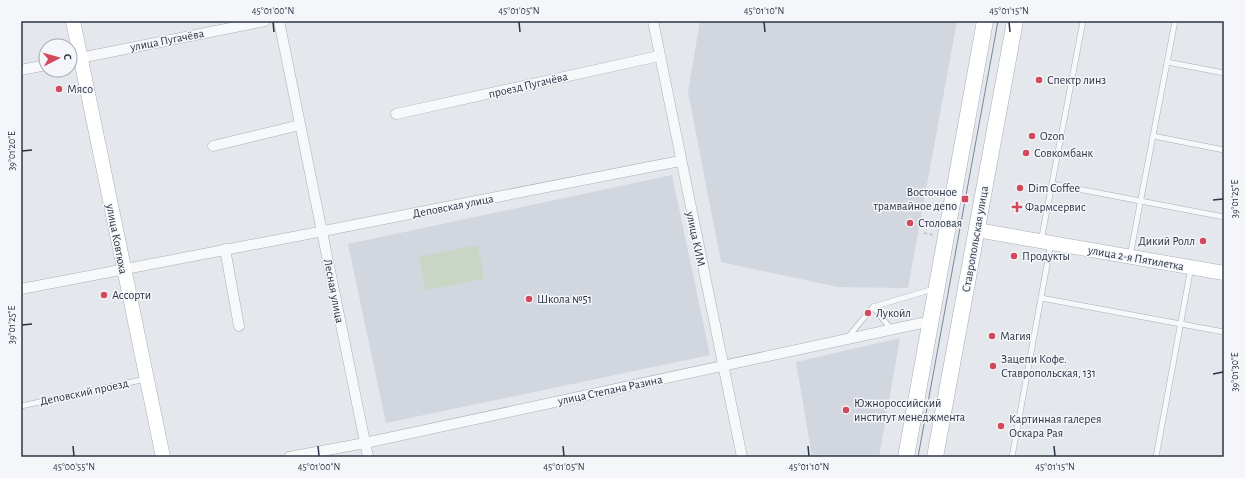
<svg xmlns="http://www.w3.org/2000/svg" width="1245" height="478" font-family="'Alegreya Sans',sans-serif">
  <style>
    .built { fill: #d2d6de }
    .green { fill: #c9d6c5 }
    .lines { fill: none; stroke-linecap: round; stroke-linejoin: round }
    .lane-casing { stroke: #a9aeb7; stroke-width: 6 }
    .street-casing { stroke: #a9aeb7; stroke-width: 11 }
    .secondary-casing { stroke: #a9aeb7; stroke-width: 15 }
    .primary-casing { stroke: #a3abb8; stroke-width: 17 }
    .path { stroke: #c2c5cb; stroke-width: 2; stroke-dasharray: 3 3; stroke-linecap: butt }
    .lane { stroke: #f7f8fa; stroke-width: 5 }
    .street { stroke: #f7f8fa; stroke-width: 10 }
    .secondary { stroke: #fff; stroke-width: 14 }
    .primary { stroke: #fff; stroke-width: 16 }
    .tram { stroke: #7d8696; stroke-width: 1 }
    .ticks { fill: none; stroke: #2b3445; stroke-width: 1.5 }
    .poi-dot { fill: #d1495b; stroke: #f4f6f9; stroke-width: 1.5 }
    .labels { text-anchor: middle; stroke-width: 3; stroke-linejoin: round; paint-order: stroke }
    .street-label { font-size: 12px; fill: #2b3445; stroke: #f4f6f9 }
    .poi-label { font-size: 12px; fill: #2b3445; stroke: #f4f6f9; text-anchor: start }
    .neatline { fill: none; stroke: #2b3445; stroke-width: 1.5 }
    .ticks-label { font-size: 10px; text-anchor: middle; fill: #2b3445 }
  </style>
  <rect width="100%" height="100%" fill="#e4e7ec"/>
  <g class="built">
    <path d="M700 21H957L908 288 838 287 721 262 688 92Z"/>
    <path d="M672 175 710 355 386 423 348 244Z"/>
    <path d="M900 338 879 457H812L796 362Z"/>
  </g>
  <path class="green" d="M478 245 484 279 425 290 419 257Z"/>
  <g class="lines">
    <g class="lane-casing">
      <g id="lane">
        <path d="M1167 62 1224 73"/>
        <path d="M1153 136 1224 150"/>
        <path d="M1052 184 1224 217"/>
        <path d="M1041 241 1083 21"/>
        <path d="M1130 256 1175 21"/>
        <path d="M1041 298 1224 332"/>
        <path d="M873 307 891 329"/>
        <path d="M848 337 873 307 933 289"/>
        <path d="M21 406 146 379"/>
        <path d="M1012 457 1051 243"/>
        <path d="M1156 457 1191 267"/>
      </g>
    </g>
    <g class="street-casing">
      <g id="street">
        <path d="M279 21 368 457"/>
        <path d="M653 21 742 457"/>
        <path d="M70 60 265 21"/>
        <path d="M21 70 46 65"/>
        <path d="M396 114 659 56"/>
        <path d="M213 146 300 125"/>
        <path d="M225 249 239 326"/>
        <path d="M21 289C241 247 460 205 680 161"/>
        <path d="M289 457 365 443 931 321"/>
      </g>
    </g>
    <g class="secondary-casing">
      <g id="secondary">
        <path d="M73 21 163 457"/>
        <path d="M977 230 1224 273"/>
      </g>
    </g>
    <g class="primary-casing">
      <g id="primary">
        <path d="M906 457 985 21"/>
        <path d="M935 457 1015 21"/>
      </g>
    </g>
    <path class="path" d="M924 233 933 235"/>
    <use href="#lane" class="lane"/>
    <use href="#street" class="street"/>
    <use href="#secondary" class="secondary"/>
    <use href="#primary" class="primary"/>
    <path class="tram" d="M918 457 998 21"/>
  </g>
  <path class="ticks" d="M273 22 274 32M519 22 520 32M764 22 765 32M1009 22 1010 32M22 151 32 150M1213 200 1223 199M22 325 32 324M1213 374 1223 372M73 446 74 456M318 446 319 456M563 446 564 456M808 446 809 456M1054 446 1055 456"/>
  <g class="poi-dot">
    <circle cx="1039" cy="80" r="4"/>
    <circle cx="59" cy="89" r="4"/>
    <circle cx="1032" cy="136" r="4"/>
    <circle cx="1026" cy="153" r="4"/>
    <circle cx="1020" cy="188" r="4"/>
    <rect x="961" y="195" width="8" height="8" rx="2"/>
    <path d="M1015 201h4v4h4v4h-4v4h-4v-4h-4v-4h4z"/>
    <circle cx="910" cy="223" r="4"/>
    <circle cx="1203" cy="241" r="4"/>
    <circle cx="1014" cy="256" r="4"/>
    <circle cx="104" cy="295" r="4"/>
    <circle cx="529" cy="299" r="4"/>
    <circle cx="868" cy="313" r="4"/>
    <circle cx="992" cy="336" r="4"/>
    <circle cx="993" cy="366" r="4"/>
    <circle cx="846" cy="410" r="4"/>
    <circle cx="1001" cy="426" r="4"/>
  </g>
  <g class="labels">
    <g class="street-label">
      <text transform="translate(167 40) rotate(-11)" y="4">улица Пугачёва</text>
      <text transform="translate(528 85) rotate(-13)" y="4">проезд Пугачёва</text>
      <text transform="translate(453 206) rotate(-11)" y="4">Деповская улица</text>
      <text transform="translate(117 239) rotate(79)" y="4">улица Ковтюха</text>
      <text transform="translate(696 239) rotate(78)" y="4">улица КИМ</text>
      <text transform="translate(975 239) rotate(-80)" y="4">Ставропольская улица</text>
      <text transform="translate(1136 258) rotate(10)" y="4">улица 2-я Пятилетка</text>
      <text transform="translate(334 291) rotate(79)" y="4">Лесная улица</text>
      <text transform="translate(610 390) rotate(-12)" y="4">улица Степана Разина</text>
      <text transform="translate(84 392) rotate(-12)" y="4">Деповский проезд</text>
    </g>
    <g class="poi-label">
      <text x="1047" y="84">Спектр линз</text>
      <text x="67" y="93">Мясо</text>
      <text x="1040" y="140">Ozon</text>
      <text x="1034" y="157">Совкомбанк</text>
      <text x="1028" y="192">Dim Coffee</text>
      <text x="957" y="196" text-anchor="end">Восточное<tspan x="957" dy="14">трамвайное депо</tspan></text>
      <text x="1025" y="211">Фармсервис</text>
      <text x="918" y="227">Столовая</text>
      <text x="1195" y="245" text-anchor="end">Дикий Ролл</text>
      <text x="1022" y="260">Продукты</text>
      <text x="112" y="299">Ассорти</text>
      <text x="537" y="303">Школа №51</text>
      <text x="876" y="317">Лукойл</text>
      <text x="1000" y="340">Магия</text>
      <text x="1001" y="363">Зацепи Кофе.<tspan x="1001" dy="14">Ставропольская, 131</tspan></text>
      <text x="854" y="407">Южнороссийский<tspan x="854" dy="14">институт менеджмента</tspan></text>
      <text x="1009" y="423">Картинная галерея<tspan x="1009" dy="14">Оскара Рая</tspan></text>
    </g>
  </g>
  <rect width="1245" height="478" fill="none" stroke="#f4f6f9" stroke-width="44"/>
  <g transform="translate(58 58) rotate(84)"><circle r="19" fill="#f4f6f9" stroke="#a4a8b1"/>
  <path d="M0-3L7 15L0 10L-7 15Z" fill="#d1495b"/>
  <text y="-6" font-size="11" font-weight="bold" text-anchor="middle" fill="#2b3445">С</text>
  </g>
  <rect x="22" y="22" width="1201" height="434" class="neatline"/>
  <g class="ticks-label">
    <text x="273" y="14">45°01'00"N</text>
    <text x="519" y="14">45°01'05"N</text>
    <text x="764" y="14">45°01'10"N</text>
    <text x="1009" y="14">45°01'15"N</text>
    <text transform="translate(11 151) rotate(-90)" y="4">39°01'20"E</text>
    <text transform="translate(1234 199) rotate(-90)" y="4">39°01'25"E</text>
    <text transform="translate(11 325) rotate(-90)" y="4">39°01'25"E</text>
    <text transform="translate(1234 372) rotate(-90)" y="4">39°01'30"E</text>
    <text x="74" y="470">45°00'55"N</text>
    <text x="319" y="470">45°01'00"N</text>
    <text x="564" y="470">45°01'05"N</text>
    <text x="809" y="470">45°01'10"N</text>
    <text x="1055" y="470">45°01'15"N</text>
  </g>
</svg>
